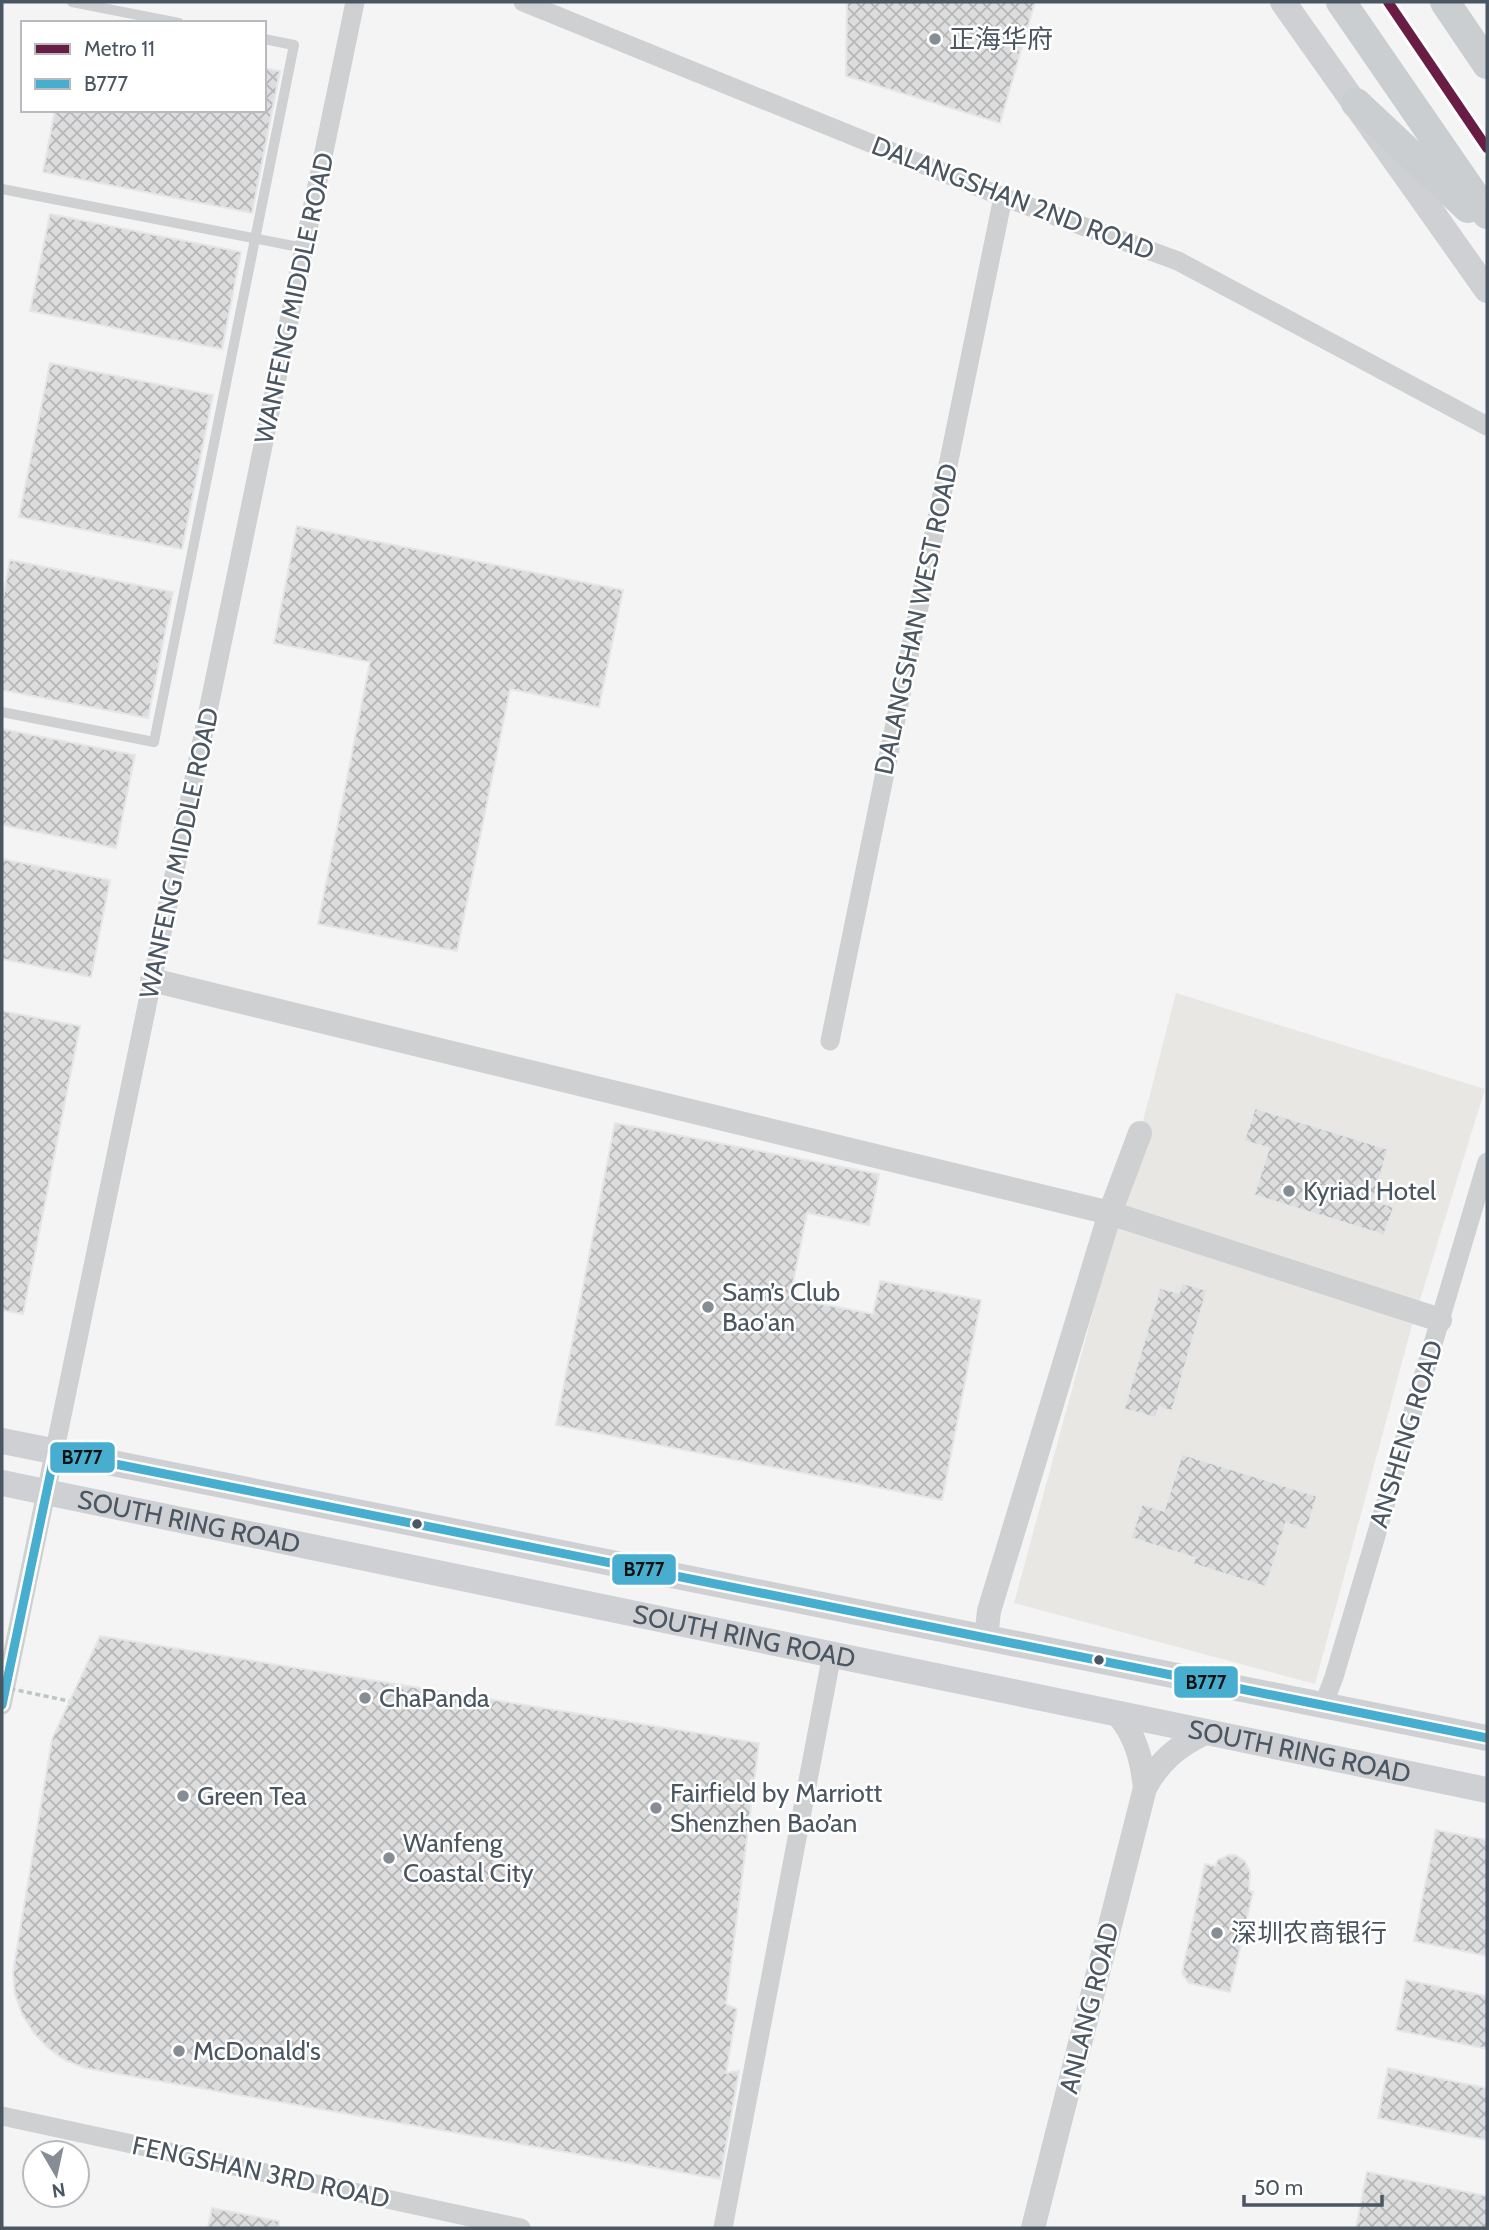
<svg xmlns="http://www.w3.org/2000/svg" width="1489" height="2230" font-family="Cabin,'Noto Sans SC',sans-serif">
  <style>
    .commercial { fill: #e8e7e3 }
    .building { fill: url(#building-cross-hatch); stroke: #e5e6e7; stroke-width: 2 }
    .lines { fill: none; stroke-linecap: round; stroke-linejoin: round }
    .service { stroke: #ced0d2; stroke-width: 10 }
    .minor { stroke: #ced0d2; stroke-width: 19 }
    .tertiary { stroke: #ced0d2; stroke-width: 24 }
    .secondary { stroke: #ced0d4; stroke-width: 26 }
    .primary { stroke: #caced1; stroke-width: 30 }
    .path-bridge { stroke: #bcc7c4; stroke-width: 3.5; stroke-dasharray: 5 3.5; stroke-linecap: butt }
    .bus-1-casing { stroke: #fff; stroke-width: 14 }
    .bus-1 { stroke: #47aed0; stroke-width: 9 }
    .metro-1-casing { stroke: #fff; stroke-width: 16 }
    .metro-1 { stroke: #6a1d44; stroke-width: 10 }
    .poi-dot { fill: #868d94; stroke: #fff; stroke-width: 2.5 }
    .bus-dot { fill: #4a5661; stroke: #fff; stroke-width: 2.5 }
    .labels { text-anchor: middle; stroke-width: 5; stroke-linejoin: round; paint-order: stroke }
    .poi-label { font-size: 26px; fill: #4a5661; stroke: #fff; text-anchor: start }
    .street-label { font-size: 26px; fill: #4a5661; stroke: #fff }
    .line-badge { stroke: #fff; stroke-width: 2.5 }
    .pale-badge-label { font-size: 19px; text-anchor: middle; font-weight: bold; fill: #111 }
  </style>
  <defs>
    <pattern id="building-cross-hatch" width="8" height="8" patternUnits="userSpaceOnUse" patternTransform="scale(1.75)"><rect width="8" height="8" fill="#ddddde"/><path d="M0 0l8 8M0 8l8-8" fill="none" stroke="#b5b6b7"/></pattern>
  </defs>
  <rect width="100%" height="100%" fill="#f4f4f4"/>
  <path class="commercial" d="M1176 993 1485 1089 1411 1329 1315 1684 1014 1603 1110 1249Z"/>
  <g class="building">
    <path d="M847 2H1035L1000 123 846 76Z"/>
    <path d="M264 68 280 71 252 213 43 172 55 110H264Z"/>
    <path d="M50 214 241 252 222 349 30 311Z"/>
    <path d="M50 363 213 395 182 549 19 517Z"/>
    <path d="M297 526 623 590 599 707 510 689 457 951 318 924 370 662 274 643Z"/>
    <path d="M10 560 173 592 148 718 2 690V603Z"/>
    <path d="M2 729 135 755 116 848 2 825Z"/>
    <path d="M2 859 110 880 91 977 2 959Z"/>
    <path d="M2 1011 80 1026 23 1314 2 1310Z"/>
    <path d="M1255 1108 1388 1149 1373 1200 1394 1207 1384 1235 1254 1195 1269 1148 1244 1141Z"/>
    <path d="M615 1123 879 1174 869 1225 807 1213 790 1298 873 1314 880 1281 981 1300 942 1500 556 1425Z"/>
    <path d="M1182 1283 1207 1290 1172 1411 1159 1407 1156 1418 1124 1409 1160 1288 1179 1293Z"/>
    <path d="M1182 1454 1317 1496 1307 1530 1286 1523 1266 1587 1193 1564 1195 1558 1131 1538 1142 1504 1164 1511Z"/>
    <path d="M100 1636 759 1743 726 2004 737 2009 726 2073 739 2071 720 2179 85 2068 65 2060 48 2048 33 2032 22 2014 15 1994 13 1972 52 1739Z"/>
    <path d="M1436 1830 1487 1840V1956L1414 1941Z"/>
    <path d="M1229 1855H1235L1245 1861 1250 1872 1249 1891 1253 1892 1230 1992 1189 1983 1182 1973 1205 1864 1215 1866 1218 1860Z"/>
    <path d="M1406 1980 1487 1996V2049L1396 2030Z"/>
    <path d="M1388 2068 1487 2088V2140L1378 2118Z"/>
    <path d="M1367 2172 1487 2196V2228H1356Z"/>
    <path d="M212 2208 279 2221V2228H208Z"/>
  </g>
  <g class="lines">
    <g class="service">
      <path d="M72 2 179 23"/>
      <path d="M2 189 304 248"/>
      <path d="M2 712 154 742 294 45 264 39"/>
    </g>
    <g class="minor">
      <path d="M523 2 1003 197 1178 261 1487 426"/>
      <path d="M830 1041 1003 197"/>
      <path d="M2 1705 355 2"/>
      <path d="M1323 1706 1334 1677 1487 1162"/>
      <path d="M2 2116 521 2228"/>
      <path d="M723 2228 832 1654"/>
    </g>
    <g class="tertiary">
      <path d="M152 980 1110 1213 1440 1320"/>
      <path d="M986 1638 989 1611 1110 1213 1140 1133"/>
      <path d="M1117 1714C1136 1735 1142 1761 1145 1788"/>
      <path d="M1033 2228 1145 1788C1160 1760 1179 1745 1207 1732"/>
    </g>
    <g class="secondary">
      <path d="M1283 2 1487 290"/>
      <path d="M2 1441 1487 1738"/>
      <path id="s1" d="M2 1483 1487 1790"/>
    </g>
    <g class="primary">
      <path d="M1341 2 1487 214"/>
      <path d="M1445 2 1487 64"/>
      <path d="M1356 103 1468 208"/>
    </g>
    <path class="path-bridge" d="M2 1687 69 1701"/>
    <g class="bus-1-casing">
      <path id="bus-1" d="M2 1705 55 1452 1487 1738"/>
    </g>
    <use href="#bus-1" class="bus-1"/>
    <g class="metro-1-casing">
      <path id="metro-1" d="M1388 2 1487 148"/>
    </g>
    <use href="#metro-1" class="metro-1"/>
  </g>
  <g class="poi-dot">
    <circle cx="935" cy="39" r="7"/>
    <circle cx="1289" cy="1191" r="7"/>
    <circle cx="708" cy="1307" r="7"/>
    <circle cx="365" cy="1698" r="7"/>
    <circle cx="183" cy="1796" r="7"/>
    <circle cx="656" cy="1808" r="7"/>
    <circle cx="389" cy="1858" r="7"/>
    <circle cx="1217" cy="1933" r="7"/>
    <circle cx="179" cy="2051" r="7"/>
  </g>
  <g class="bus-dot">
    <circle cx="417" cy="1524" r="6"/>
    <circle cx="1099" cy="1660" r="6"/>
  </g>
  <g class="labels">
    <g class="poi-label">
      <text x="949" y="48">正海华府</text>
      <text x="1303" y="1200">Kyriad Hotel</text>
      <text x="722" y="1301">Sam’s Club<tspan x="722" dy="30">Bao'an</tspan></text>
      <text x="379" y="1707">ChaPanda</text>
      <text x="670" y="1802">Fairfield by Marriott<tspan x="670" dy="30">Shenzhen Bao’an</tspan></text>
      <text x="197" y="1805">Green Tea</text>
      <text x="403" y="1852">Wanfeng<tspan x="403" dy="30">Coastal City</tspan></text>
      <text x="1231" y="1942">深圳农商银行</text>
      <text x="193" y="2060">McDonald's</text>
    </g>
    <g class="street-label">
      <text transform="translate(1013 198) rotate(21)" y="9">DALANGSHAN 2ND ROAD</text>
      <text transform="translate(294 298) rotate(-78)" y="9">WANFENG MIDDLE ROAD</text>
      <text transform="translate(916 619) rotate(-78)" y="9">DALANGSHAN WEST ROAD</text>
      <text transform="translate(179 853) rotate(-78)" y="9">WANFENG MIDDLE ROAD</text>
      <text transform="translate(1406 1434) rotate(-73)" y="9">ANSHENG ROAD</text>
      <text dy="9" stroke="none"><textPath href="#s1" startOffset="191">SOUTH RING ROAD</textPath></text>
      <text dy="9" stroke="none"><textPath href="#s1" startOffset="758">SOUTH RING ROAD</textPath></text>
      <text dy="9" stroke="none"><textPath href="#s1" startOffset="1325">SOUTH RING ROAD</textPath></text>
      <text transform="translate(1089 2008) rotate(-76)" y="9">ANLANG ROAD</text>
      <text transform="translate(261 2172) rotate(12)" y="9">FENGSHAN 3RD ROAD</text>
    </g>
  </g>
  <g class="line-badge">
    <rect x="49" y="1441" width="67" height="33" rx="7" fill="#47aed0"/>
    <rect x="611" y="1553" width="66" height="33" rx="7" fill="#47aed0"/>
    <rect x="1173" y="1665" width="66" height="34" rx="7" fill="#47aed0"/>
  </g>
  <g class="pale-badge-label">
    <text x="82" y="1464">B777</text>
    <text x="644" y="1576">B777</text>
    <text x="1206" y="1689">B777</text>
  </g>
  <rect width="1489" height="2230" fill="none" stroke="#4a5661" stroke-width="7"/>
  <rect x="21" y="21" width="245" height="91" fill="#ffffff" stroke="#b7bbc0" stroke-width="2"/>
  <rect x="35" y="44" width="35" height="10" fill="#6a1d44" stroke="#b7bbc0" stroke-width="2"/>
  <text x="84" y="56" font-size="21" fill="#4a5661">Metro 11</text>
  <rect x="35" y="79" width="35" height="10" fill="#47aed0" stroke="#b7bbc0" stroke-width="2"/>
  <text x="84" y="91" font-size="21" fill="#4a5661">B777</text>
  <g transform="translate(56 2174) rotate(171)"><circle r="33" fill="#ffffff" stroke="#b7bbc0" stroke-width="2"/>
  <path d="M0-5L12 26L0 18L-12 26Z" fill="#868d94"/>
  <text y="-10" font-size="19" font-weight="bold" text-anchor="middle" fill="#4a5661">N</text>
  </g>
  <path d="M1244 2195v10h138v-10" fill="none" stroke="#4a5661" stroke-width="3.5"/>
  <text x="1254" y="2195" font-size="21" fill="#4a5661" stroke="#ffffff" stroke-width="5" paint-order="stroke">50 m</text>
</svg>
